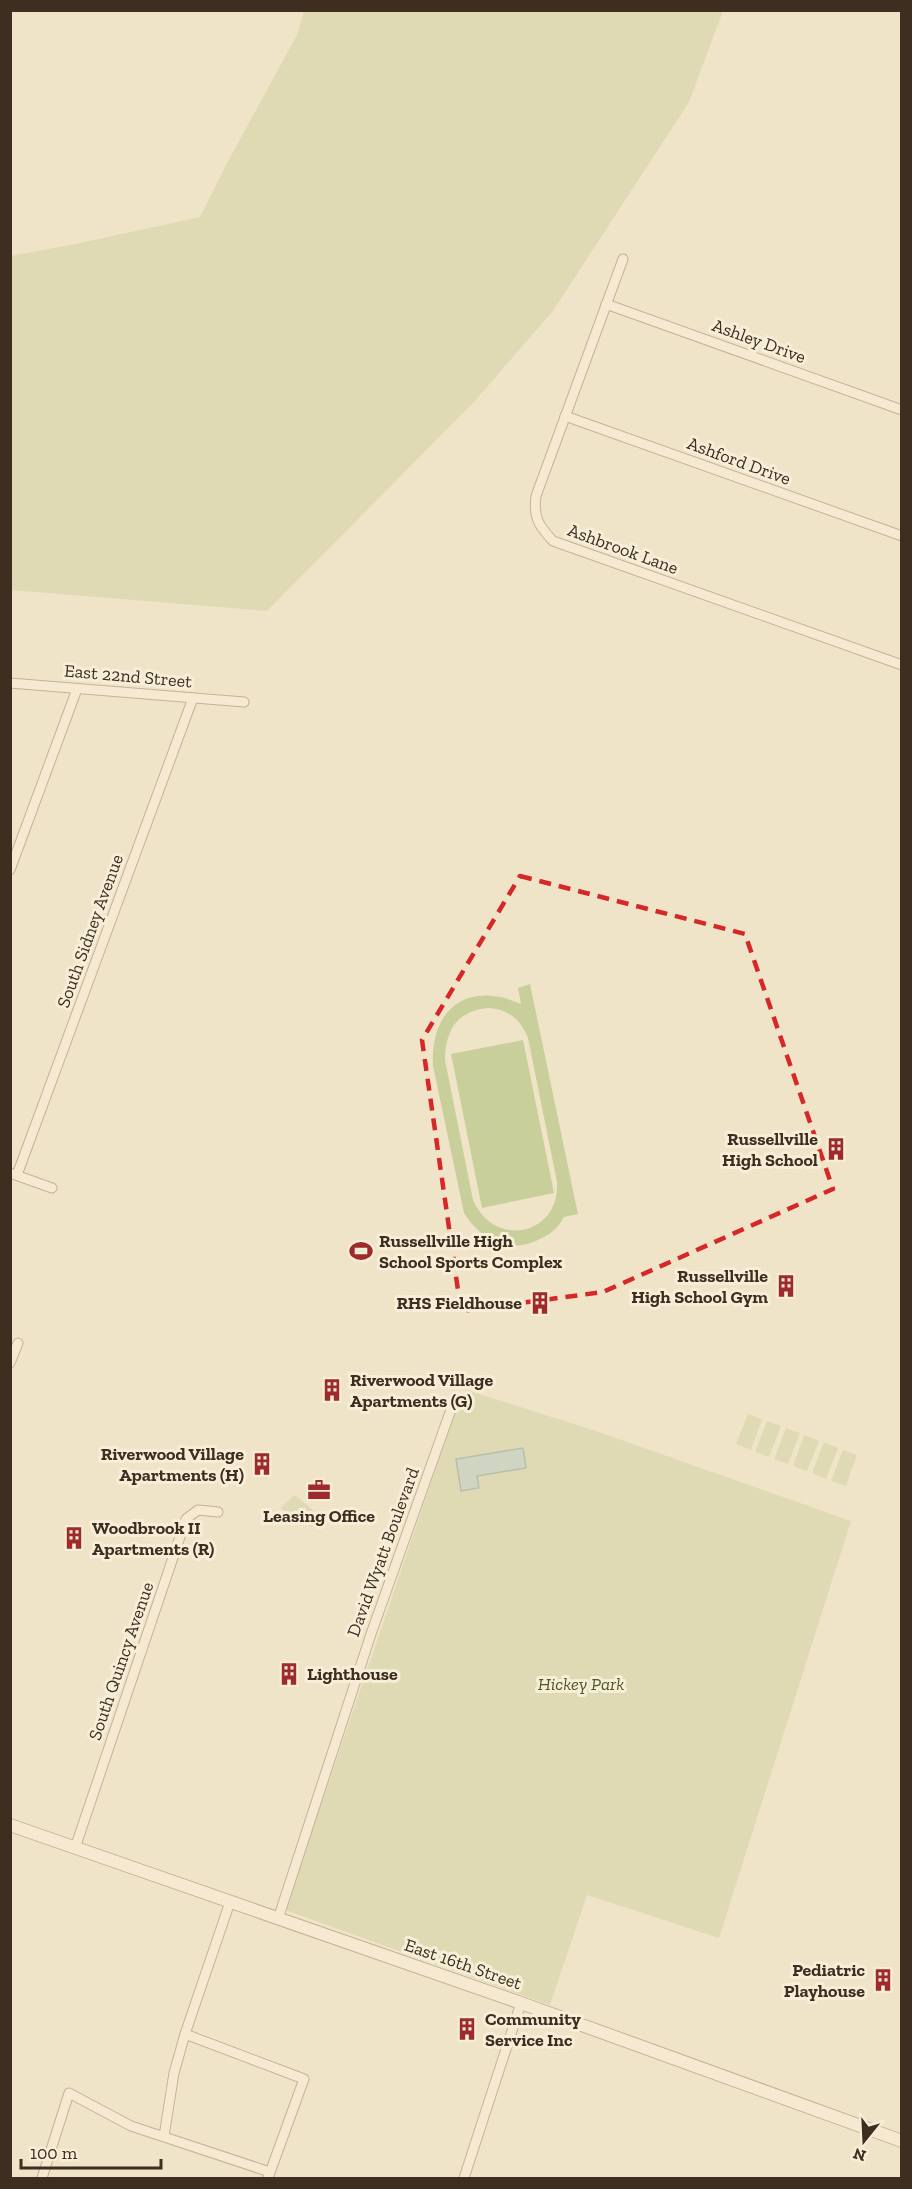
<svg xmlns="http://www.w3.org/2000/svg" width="912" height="2189" font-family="'Zilla Slab',serif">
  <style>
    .green { fill: #c9cf9b; fill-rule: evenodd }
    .water { fill: #a9c4bc; stroke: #6f938a; stroke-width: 1.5 }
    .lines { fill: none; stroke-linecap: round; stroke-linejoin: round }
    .minor-casing { stroke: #8d765c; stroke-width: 11 }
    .tertiary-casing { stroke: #8d765c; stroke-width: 14 }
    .minor { stroke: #faf1dc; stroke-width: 9 }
    .tertiary { stroke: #faf1dc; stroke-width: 12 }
    .marked { fill: none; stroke: #d62828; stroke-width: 4.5; stroke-dasharray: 12 8; stroke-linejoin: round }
    .labels { text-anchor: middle; stroke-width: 6; stroke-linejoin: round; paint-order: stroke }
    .street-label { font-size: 18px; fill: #3d2e20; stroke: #f7eed8 }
    .poi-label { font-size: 18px; font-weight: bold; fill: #3d2e20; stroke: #f7eed8; text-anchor: end }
    .park-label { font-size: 18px; font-style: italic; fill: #4d5a26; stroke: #f7eed8 }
  </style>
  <rect width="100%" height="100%" fill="#f0e4c8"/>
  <g class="green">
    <path d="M304 11H723L689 102 553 311 474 402 267 611 11 590V256L80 243 200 217 226 165 297 35Z"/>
    <path d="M530 984 578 1214 564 1217C558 1228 551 1234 540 1239 509 1255 481 1240 464 1213L433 1066C430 1009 467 980 521 1004L518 988ZM489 1008C508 1009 521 1020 528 1038L557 1182C560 1236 494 1249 473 1200L445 1060C445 1030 458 1010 489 1008Z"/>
    <path d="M523 1040 554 1193 482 1208 451 1054Z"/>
    <path d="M467 1390 596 1431 851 1521 719 1938 587 1895 550 2005 285 1910 457 1407Z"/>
    <path d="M748 1414 762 1419 751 1450 736 1444Z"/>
    <path d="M767 1421 781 1426 769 1457 755 1452Z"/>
    <path d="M786 1428 800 1433 788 1464 774 1459Z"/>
    <path d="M804 1435 819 1441 807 1471 793 1466Z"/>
    <path d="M824 1442 838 1448 826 1479 812 1473Z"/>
    <path d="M843 1450 857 1455 846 1486 831 1481Z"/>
    <path d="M295 1495 318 1514 312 1527 280 1508Z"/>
  </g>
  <path class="water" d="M523 1448 526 1468 477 1476 479 1488 461 1491 456 1459Z"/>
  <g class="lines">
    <g class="minor-casing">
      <g id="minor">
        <path d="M623 259 536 496C533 518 539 526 553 541L902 665"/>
        <path d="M606 304 902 410"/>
        <path d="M565 416 902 536"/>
        <path d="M10 683 244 702"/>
        <path d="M10 870 77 689"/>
        <path d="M10 1173 52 1188"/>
        <path d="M17 1175 193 698"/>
        <path d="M10 1363 18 1343"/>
        <path d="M75 1848 186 1519 198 1510 218 1512"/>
        <path d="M278 1919 371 1634 454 1401"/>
        <path d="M185 2034 304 2079 268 2178"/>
        <path d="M164 2136 174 2073 185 2034 230 1902"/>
        <path d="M42 2178 69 2093 131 2126 270 2172"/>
        <path d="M464 2178 521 2003"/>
      </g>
    </g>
    <g class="tertiary-casing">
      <path id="tertiary" d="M10 1825 521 2003 902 2141"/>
    </g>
    <use href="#minor" class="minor"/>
    <use href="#tertiary" class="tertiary"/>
  </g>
  <path d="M0 0H912V2189H0ZM520 876 745 934 833 1189 603 1292 461 1311 422 1040Z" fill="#f0e4c8" fill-opacity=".55" fill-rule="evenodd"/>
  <path class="marked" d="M520 876 745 934 833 1189 603 1292 461 1311 422 1040Z"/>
  <defs>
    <g id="building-bare" transform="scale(1.8)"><path d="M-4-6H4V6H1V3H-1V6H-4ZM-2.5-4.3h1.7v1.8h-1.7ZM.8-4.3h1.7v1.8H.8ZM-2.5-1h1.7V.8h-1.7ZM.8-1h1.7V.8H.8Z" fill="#9e2a2b" stroke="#f7eed8" stroke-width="2.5" paint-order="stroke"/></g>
    <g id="stadium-bare" transform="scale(1.8)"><path d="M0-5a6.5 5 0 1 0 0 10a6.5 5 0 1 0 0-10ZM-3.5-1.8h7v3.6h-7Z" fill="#9e2a2b" stroke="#f7eed8" stroke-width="2.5" paint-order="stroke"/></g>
    <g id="office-bare" transform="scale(1.8)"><path d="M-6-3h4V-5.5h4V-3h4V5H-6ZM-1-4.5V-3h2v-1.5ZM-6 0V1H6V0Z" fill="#9e2a2b" stroke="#f7eed8" stroke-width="2.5" paint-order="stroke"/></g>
  </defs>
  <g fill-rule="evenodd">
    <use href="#building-bare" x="836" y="1149"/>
    <use href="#stadium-bare" x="361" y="1251"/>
    <use href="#building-bare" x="786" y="1286"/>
    <use href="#building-bare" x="540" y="1303"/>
    <use href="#building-bare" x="332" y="1390"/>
    <use href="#building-bare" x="262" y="1464"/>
    <use href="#office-bare" x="319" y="1490"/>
    <use href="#building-bare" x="74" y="1538"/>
    <use href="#building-bare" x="289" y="1674"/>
    <use href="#building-bare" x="883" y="1980"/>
    <use href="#building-bare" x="467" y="2029"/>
  </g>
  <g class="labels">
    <g class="street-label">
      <text transform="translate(759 341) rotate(20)" y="6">Ashley Drive</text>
      <text transform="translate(739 461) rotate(20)" y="6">Ashford Drive</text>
      <text transform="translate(623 549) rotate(20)" y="6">Ashbrook Lane</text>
      <text transform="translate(128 676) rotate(5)" y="6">East 22nd Street</text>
      <text transform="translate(90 931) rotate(-70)" y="6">South Sidney Avenue</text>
      <text transform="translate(383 1552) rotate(-70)" y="6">David Wyatt Boulevard</text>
      <text transform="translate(121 1661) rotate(-71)" y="6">South Quincy Avenue</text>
      <text transform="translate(463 1964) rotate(19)" y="6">East 16th Street</text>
    </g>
    <g class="poi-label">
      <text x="818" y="1145">Russellville<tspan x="818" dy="21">High School</tspan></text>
      <text x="379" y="1247" text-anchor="start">Russellville High<tspan x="379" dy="21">School Sports Complex</tspan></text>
      <text x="768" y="1282">Russellville<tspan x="768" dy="21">High School Gym</tspan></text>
      <text x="522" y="1309">RHS Fieldhouse</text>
      <text x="350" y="1386" text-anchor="start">Riverwood Village<tspan x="350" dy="21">Apartments (G)</tspan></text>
      <text x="244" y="1460">Riverwood Village<tspan x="244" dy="21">Apartments (H)</tspan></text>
      <text x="319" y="1522" text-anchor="middle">Leasing Office</text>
      <text x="92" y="1534" text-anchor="start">Woodbrook II<tspan x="92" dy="21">Apartments (R)</tspan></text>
      <text x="307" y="1680" text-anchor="start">Lighthouse</text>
      <text x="865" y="1976">Pediatric<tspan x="865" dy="21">Playhouse</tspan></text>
      <text x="485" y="2025" text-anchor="start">Community<tspan x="485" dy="21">Service Inc</tspan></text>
    </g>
    <g class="park-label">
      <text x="581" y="1690">Hickey Park</text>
    </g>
  </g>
  <rect width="912" height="2189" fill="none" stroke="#3d2e20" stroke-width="24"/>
  <g transform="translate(864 2141) rotate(198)" stroke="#f7eed8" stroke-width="4.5" paint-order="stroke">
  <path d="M0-4.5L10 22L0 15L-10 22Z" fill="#3d2e20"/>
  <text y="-9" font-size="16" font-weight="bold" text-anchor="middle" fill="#3d2e20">N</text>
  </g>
  <path d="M21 2159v9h140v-9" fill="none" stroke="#3d2e20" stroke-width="3"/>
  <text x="30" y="2159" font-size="18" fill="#3d2e20" stroke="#f7eed8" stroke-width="4.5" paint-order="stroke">100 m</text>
</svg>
